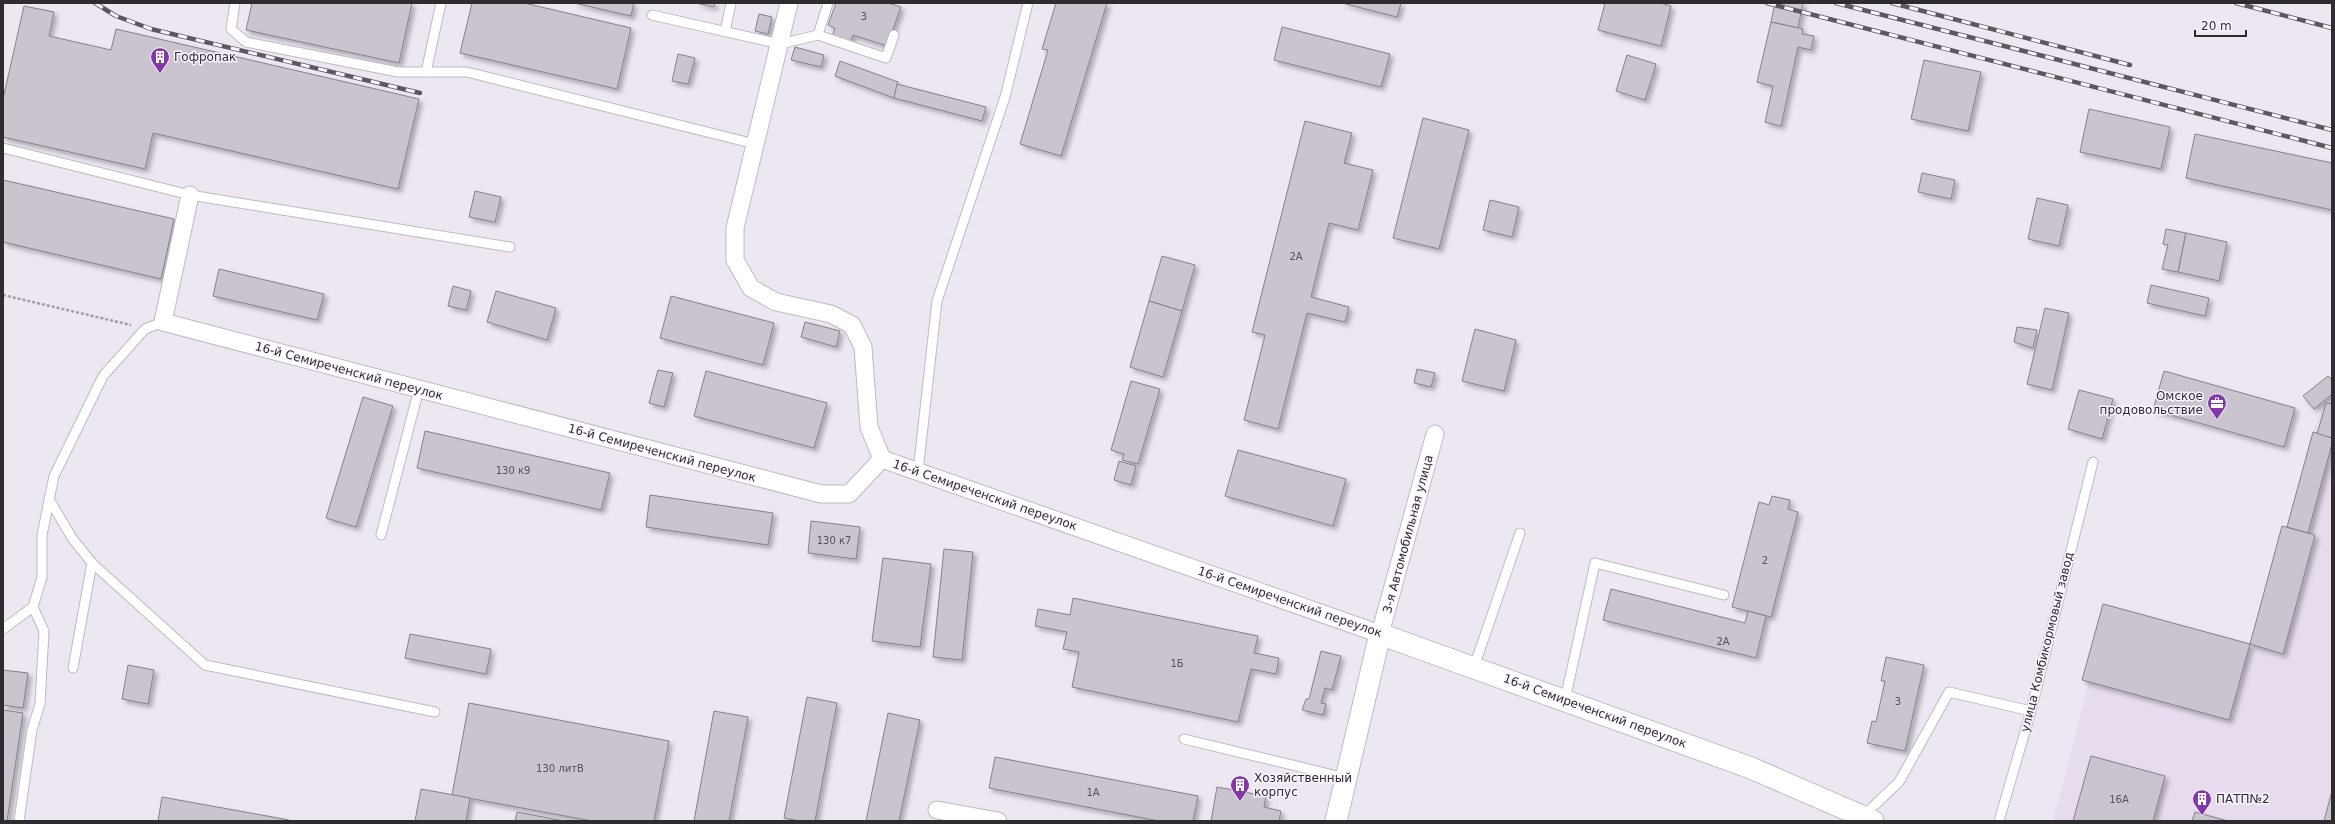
<svg xmlns="http://www.w3.org/2000/svg" width="2335" height="824" font-family="'DejaVu Sans',sans-serif">
  <style>
    .built { fill: #e7dcee }
    .building { fill: #cac4cf; stroke: #86808a; filter: url(#shadow) }
    .lines { fill: none; stroke-linecap: round; stroke-linejoin: round }
    .service-casing { stroke: #c0b9c4; stroke-width: 11 }
    .minor-casing { stroke: #c0b9c4; stroke-width: 19 }
    .tertiary-casing { stroke: #c0b9c4; stroke-width: 23 }
    .path { stroke: #a29ea6; stroke-width: 2.5; stroke-dasharray: 3 2; stroke-linecap: butt }
    .service { stroke: #fff; stroke-width: 9 }
    .minor { stroke: #fff; stroke-width: 17 }
    .tertiary { stroke: #fff; stroke-width: 21 }
    .rail-casing { stroke: #5c585e; stroke-width: 4.5 }
    .rail { stroke: #fbf4ff; stroke-width: 3; stroke-dasharray: 9; stroke-linecap: butt }
    .labels { text-anchor: middle; stroke-width: 3; stroke-linejoin: round; paint-order: stroke }
    .number-label { font-size: 10px; fill: #565258 }
    .poi-label { font-size: 12px; fill: #2f2c30; stroke: #fbf4ff; text-anchor: start }
    .street-label { font-size: 12px; fill: #2f2c30; stroke: #fbf4ff }
  </style>
  <defs>
    <filter id="shadow"><feDropShadow dx="3.5" dy="3.5" stdDeviation="2" flood-color="#0004"/></filter>
  </defs>
  <rect width="100%" height="100%" fill="#ede7f2"/>
  <path class="built" d="M2332 396V821H2053L2089 682 2082 680 2103 604 2250 644 2282 526H2287L2313 432 2324 403Z"/>
  <g class="building">
    <path d="M252 3H412L399 63 246 30Z"/>
    <path d="M472 3H524L631 28 617 89 460 53Z"/>
    <path d="M574 3H634L631 16Z"/>
    <path d="M696 3H715L714 7Z"/>
    <path d="M836 3H888L901 7 887 46 853 35 850 43 832 37 835 28 828 25Z"/>
    <path d="M1056 3H1107L1061 156 1020 144 1048 50 1042 49Z"/>
    <path d="M1342 3H1401L1397 17Z"/>
    <path d="M1605 3H1660L1671 6 1661 46 1598 30Z"/>
    <path d="M1775 3H1803L1798 28 1771 22Z"/>
    <path d="M24 6 54 12 49 36 111 50 116 29 419 99 398 189 153 133 145 169 3 137V99Z"/>
    <path d="M759 14 772 17 768 34 755 31Z"/>
    <path d="M1771 22 1803 29 1802 34 1814 36 1811 50 1798 47 1781 126 1765 122 1773 86 1757 82Z"/>
    <path d="M1282 27 1390 54 1381 87 1274 60Z"/>
    <path d="M795 47 824 55 821 67 791 60Z"/>
    <path d="M678 54 695 58 688 84 672 81Z"/>
    <path d="M1627 55 1656 64 1645 100 1616 91Z"/>
    <path d="M1924 60 1981 72 1968 131 1911 119Z"/>
    <path d="M840 61 898 82 894 98 835 76Z"/>
    <path d="M897 84 986 107 982 121 894 98Z"/>
    <path d="M2089 109 2170 127 2161 169 2080 152Z"/>
    <path d="M1423 118 1469 130 1439 249 1393 238Z"/>
    <path d="M1305 121 1352 133 1344 163 1373 170 1358 230 1329 223 1311 297 1349 307 1345 322 1307 313 1278 429 1244 420 1265 335 1252 332Z"/>
    <path d="M2195 134 2332 163V210L2186 178Z"/>
    <path d="M1922 173 1955 180 1951 199 1918 192Z"/>
    <path d="M3 180 174 219 161 279 3 242Z"/>
    <path d="M475 191 501 197 495 222 469 217Z"/>
    <path d="M2037 198 2068 205 2059 246 2028 239Z"/>
    <path d="M1490 200 1519 207 1512 237 1483 230Z"/>
    <path d="M2166 229 2186 233 2178 272 2162 269 2168 245 2163 244Z"/>
    <path d="M2186 233 2227 242 2219 281 2178 272Z"/>
    <path d="M1162 256 1195 265 1182 311 1149 301Z"/>
    <path d="M219 269 324 294 317 320 213 296Z"/>
    <path d="M2151 285 2209 298 2205 316 2147 303Z"/>
    <path d="M453 286 471 291 466 310 448 306Z"/>
    <path d="M496 291 556 308 547 340 487 322Z"/>
    <path d="M671 296 774 323 763 365 660 338Z"/>
    <path d="M1149 301 1182 311 1163 377 1130 367Z"/>
    <path d="M2045 308 2069 313 2052 390 2027 384Z"/>
    <path d="M805 322 840 331 836 347 801 337Z"/>
    <path d="M2017 327 2037 330 2033 348 2014 342Z"/>
    <path d="M1475 329 1516 340 1504 391 1462 381Z"/>
    <path d="M1417 369 1435 373 1431 387 1414 383Z"/>
    <path d="M658 370 673 373 664 407 649 403Z"/>
    <path d="M706 371 827 403 814 448 694 416Z"/>
    <path d="M2164 371 2295 408 2284 447 2153 410Z"/>
    <path d="M2328 376 2332 380V394L2314 409 2303 396Z"/>
    <path d="M1131 381 1160 389 1138 464 1122 460 1124 454 1111 450Z"/>
    <path d="M2079 390 2113 399 2102 439 2068 429Z"/>
    <path d="M363 397 393 406 356 527 326 518Z"/>
    <path d="M2326 403 2332 404V438L2317 434Z"/>
    <path d="M425 431 610 473 601 510 417 468Z"/>
    <path d="M2313 432 2332 438V444L2308 533 2287 527Z"/>
    <path d="M1238 450 1346 479 1333 526 1225 496Z"/>
    <path d="M1119 461 1136 466 1131 485 1114 480Z"/>
    <path d="M650 495 773 513 768 545 646 527Z"/>
    <path d="M1772 496 1790 500 1788 509 1798 512 1771 617 1732 607 1759 502 1769 505Z"/>
    <path d="M811 521 860 527 856 559 808 553Z"/>
    <path d="M2282 526 2315 535 2283 654 2250 644Z"/>
    <path d="M944 549 973 552 962 660 933 657Z"/>
    <path d="M883 558 931 564 920 647 872 641Z"/>
    <path d="M1611 589 1745 623 1748 611 1766 616 1756 658 1603 620Z"/>
    <path d="M1073 598 1258 636 1254 653 1279 658 1276 674 1251 669 1238 722 1072 687 1079 652 1063 649 1067 632 1035 626 1038 609 1070 615Z"/>
    <path d="M2103 604 2250 644 2229 720 2082 680Z"/>
    <path d="M410 634 491 649 486 674 405 658Z"/>
    <path d="M1321 651 1341 656 1332 690 1325 688 1321 703 1326 704 1323 715 1302 710 1306 699H1309Z"/>
    <path d="M1886 657 1924 665 1905 751 1867 743 1872 721 1876 722 1885 681H1881Z"/>
    <path d="M128 665 154 670 148 704 122 699Z"/>
    <path d="M3 670 28 673 23 708 3 705Z"/>
    <path d="M807 697 837 703 815 821H799L784 818Z"/>
    <path d="M469 703 669 741 654 821H592L452 795Z"/>
    <path d="M3 710 23 713 7 821H3Z"/>
    <path d="M714 711 748 717 729 821H694Z"/>
    <path d="M888 713 920 720 899 821H866Z"/>
    <path d="M2091 756 2165 776 2153 821H2073Z"/>
    <path d="M995 757 1198 796 1193 821H1159L989 788Z"/>
    <path d="M1217 787 1266 796 1264 807 1281 811 1279 821H1281H1211Z"/>
    <path d="M421 789 470 798 466 821H415Z"/>
    <path d="M2332 791V821H2324Z"/>
    <path d="M162 797 289 820V821H158Z"/>
    <path d="M517 812 564 821H515Z"/>
    <path d="M2195 812 2228 821H2192Z"/>
  </g>
  <g class="lines">
    <g class="service-casing">
      <g id="service">
        <path d="M235 3 231 29 246 42 398 72H467L755 144"/>
        <path d="M828 3 818 35 886 58 894 35"/>
        <path d="M652 15 780 44 818 35"/>
        <path d="M725 31 731 3"/>
        <path d="M426 72 441 3"/>
        <path d="M3 148 190 195 510 247"/>
        <path d="M918 472 937 301 1005 97 1028 3"/>
        <path d="M49 499 72 538 92 563 205 665 435 712"/>
        <path d="M381 535 419 389"/>
        <path d="M3 629 33 607 42 577V535L54 476 103 376 145 329 163 322"/>
        <path d="M1474 667 1520 533"/>
        <path d="M73 668 92 563"/>
        <path d="M1565 700 1595 563 1724 595"/>
        <path d="M1184 739 1346 778"/>
        <path d="M1863 816 1899 782 1949 692 2031 711"/>
        <path d="M19 821 32 730 40 704 44 631 33 607"/>
        <path d="M1999 821 2031 711 2093 462"/>
      </g>
    </g>
    <g class="minor-casing">
      <g id="minor">
        <path d="M789 3 735 228V260L751 288 776 302 831 314 852 325 863 347 869 427 882 459"/>
        <path d="M190 195 163 322 821 494H849L882 459 1380 634 1435 434"/>
        <path d="M937 810 998 821"/>
      </g>
    </g>
    <g class="tertiary-casing">
      <path id="tertiary" d="M1336 821 1380 634 1751 768 1873 821"/>
    </g>
    <path class="path" d="M3 295 131 325"/>
    <use href="#service" class="service"/>
    <use href="#minor" class="minor"/>
    <use href="#tertiary" class="tertiary"/>
    <g class="rail-casing">
      <g id="rail">
        <path d="M95 3 116 16 151 29 420 93"/>
        <path d="M1767 3 2332 148"/>
        <path d="M1836 3 2332 130"/>
        <path d="M1892 3 2130 65"/>
        <path d="M2236 3 2332 28"/>
      </g>
    </g>
    <use href="#rail" class="rail"/>
  </g>
  <defs>
    <g id="building-pin" transform="scale(1)"><path d="M0 17L-7.5 6A9.5 9.5 0 1 1 7.5 6Z" fill="#8338a9" stroke="#fbf4ff"/><path d="M-4-6H4V6H1V3H-1V6H-4ZM-2.5-4.3h1.7v1.8h-1.7ZM.8-4.3h1.7v1.8H.8ZM-2.5-1h1.7V.8h-1.7ZM.8-1h1.7V.8H.8Z" fill="#fff"/></g>
    <g id="office-pin" transform="scale(1)"><path d="M0 17L-7.5 6A9.5 9.5 0 1 1 7.5 6Z" fill="#8338a9" stroke="#fbf4ff"/><path d="M-6-3h4V-5.5h4V-3h4V5H-6ZM-1-4.5V-3h2v-1.5ZM-6 0V1H6V0Z" fill="#fff"/></g>
  </defs>
  <g fill-rule="evenodd">
    <use href="#building-pin" x="160" y="57"/>
    <use href="#office-pin" x="2217" y="403"/>
    <use href="#building-pin" x="1240" y="785"/>
    <use href="#building-pin" x="2202" y="799"/>
  </g>
  <g class="labels">
    <g class="number-label">
      <text x="864" y="20">3</text>
      <text x="1296" y="260">2А</text>
      <text x="513" y="474">130 к9</text>
      <text x="834" y="544">130 к7</text>
      <text x="1765" y="564">2</text>
      <text x="1723" y="645">2А</text>
      <text x="1177" y="667">1Б</text>
      <text x="1898" y="705">3</text>
      <text x="560" y="772">130 литВ</text>
      <text x="1093" y="796">1А</text>
      <text x="2119" y="803">16А</text>
    </g>
    <g class="poi-label">
      <text x="174" y="61">Гофропак</text>
      <text x="2203" y="400" text-anchor="end">Омское<tspan x="2203" dy="14">продовольствие</tspan></text>
      <text x="1254" y="782">Хозяйственный<tspan x="1254" dy="14">корпус</tspan></text>
      <text x="2216" y="803">ПАТП№2</text>
    </g>
    <g class="street-label">
      <text transform="translate(349 371) rotate(15)" y="4">16-й Семиреченский переулок</text>
      <text transform="translate(662 453) rotate(15)" y="4">16-й Семиреченский переулок</text>
      <text transform="translate(985 495) rotate(19)" y="4">16-й Семиреченский переулок</text>
      <text transform="translate(1408 534) rotate(-75)" y="4">3-я Автомобильная улица</text>
      <text transform="translate(1290 602) rotate(19)" y="4">16-й Семиреченский переулок</text>
      <text transform="translate(2047 642) rotate(-76)" y="4">улица Комбикормовый завод</text>
      <text transform="translate(1595 711) rotate(20)" y="4">16-й Семиреченский переулок</text>
    </g>
  </g>
  <rect width="2335" height="824" fill="none" stroke="#2f2c30" stroke-width="8"/>
  <path d="M2195 30v6h51v-6" fill="none" stroke="#2f2c30" stroke-width="2"/>
  <text x="2201" y="30" font-size="12" fill="#2f2c30" stroke="#fbf4ff" stroke-width="3" paint-order="stroke">20 m</text>
</svg>
